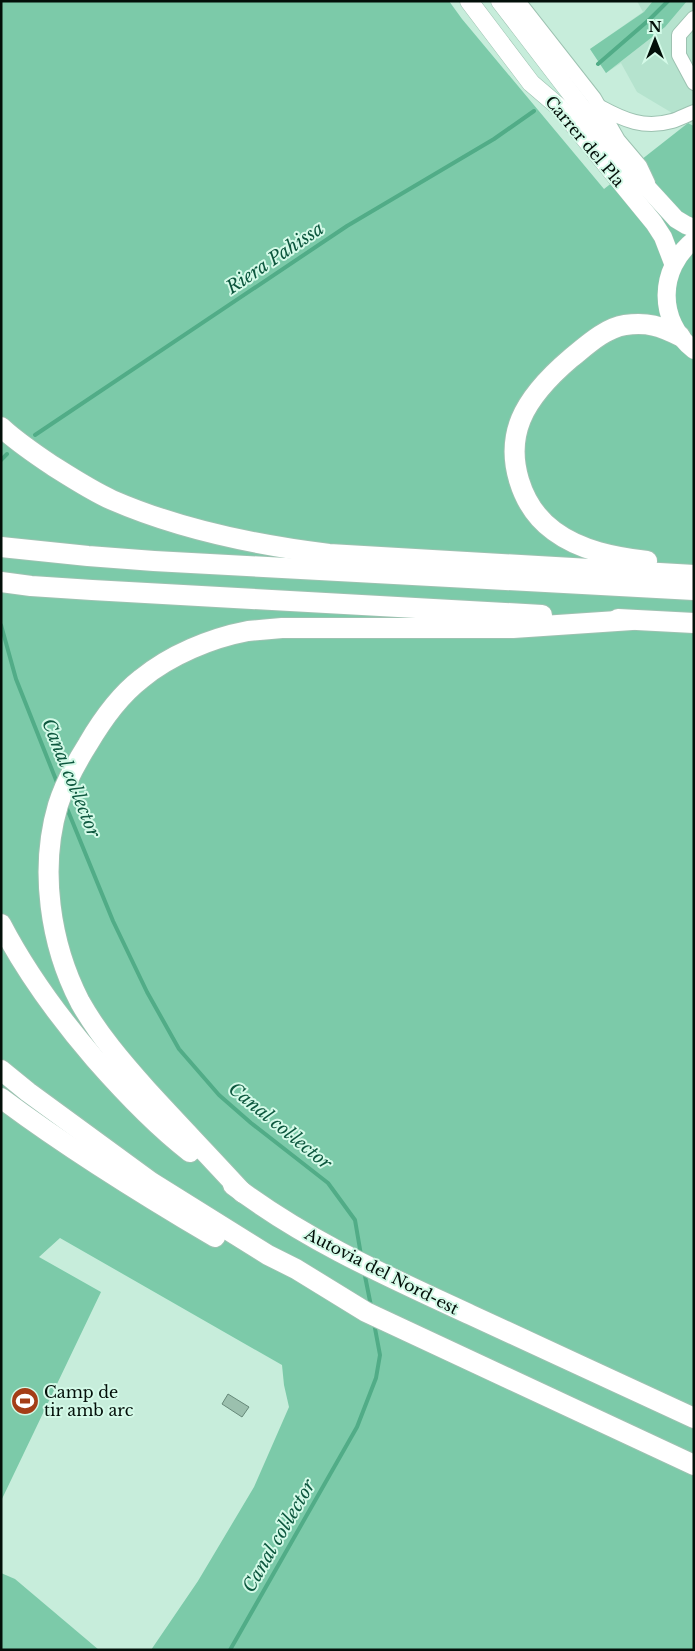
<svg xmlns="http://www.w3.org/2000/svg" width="695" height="1651" font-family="'Libre Baskerville',serif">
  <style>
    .built { fill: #b5e3ce }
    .green { fill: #7ccaa9 }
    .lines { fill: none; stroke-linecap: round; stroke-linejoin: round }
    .stream { stroke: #51ac87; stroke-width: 4 }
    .building { fill: #9bc0ae; stroke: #668979 }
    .minor-casing { stroke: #9dc2b1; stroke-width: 16 }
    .major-casing { stroke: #9dc2b1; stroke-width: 19 }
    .highway-casing { stroke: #9dc2b1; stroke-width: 22 }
    .minor { stroke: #fff; stroke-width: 14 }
    .major { stroke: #fff; stroke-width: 18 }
    .highway { stroke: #fff; stroke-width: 20 }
    .labels { text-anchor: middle; stroke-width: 4; stroke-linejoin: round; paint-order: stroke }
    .street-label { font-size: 16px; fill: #030f09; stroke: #d4fae8 }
    .poi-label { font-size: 16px; fill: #030f09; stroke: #d4fae8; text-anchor: start }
    .water-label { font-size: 18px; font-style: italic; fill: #0d573e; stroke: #d4fae8 }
  </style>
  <rect width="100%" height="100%" fill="#c7eddb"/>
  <path class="built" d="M637 1H694V126L637 92 621 63 606 73 590 49 643 12Z"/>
  <g class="green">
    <path d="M1 1H449L462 19 604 189 688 123 694 126V1650H151L198 1581 254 1487 289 1407 284 1385 282 1365 60 1238 39 1257 101 1292 1 1501Z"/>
    <path d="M653 1H687L665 27 606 73 590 49 644 12Z"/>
    <path d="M1 1573 15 1579 99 1650H1Z"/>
  </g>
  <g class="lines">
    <g class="stream">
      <path d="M598 64 650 19 668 1"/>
      <path d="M35 435 347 226 494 139 534 111"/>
      <path d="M1 460 7 454"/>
      <path d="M1 625 16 679 58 785"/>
      <path d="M66 806 113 921 147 992 179 1049 219 1095 251 1123 328 1183 355 1220 361 1255"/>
      <path d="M364 1271 371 1306"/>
      <path d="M230 1650 357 1427 376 1378 380 1355 374 1323"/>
    </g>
  </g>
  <path class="building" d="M228 1394 249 1407 242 1417 222 1404Z"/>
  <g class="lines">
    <g class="minor-casing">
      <g id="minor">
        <path d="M518 1 594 98 618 140 640 166 648 183"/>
        <path d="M694 18 679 35V55L694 83"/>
        <path d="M600 107C624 120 644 129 672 121 679 119 686 115 694 112"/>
      </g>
    </g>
    <g class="major-casing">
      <g id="major">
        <path d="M469 1 531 83 559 107 654 223 663 237 673 263"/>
        <path d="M500 1 621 159 676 219 686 225 694 228"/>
        <path d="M694 240C658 269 657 321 694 350"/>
      </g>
    </g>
    <g class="highway-casing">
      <g id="highway">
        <path d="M1 427C17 442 35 454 53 466 72 478 92 491 112 500 181 530 255 545 329 554L694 575"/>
        <path d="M1 547 88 556 154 561 694 590"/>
        <path d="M647 561C615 557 581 551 554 531 521 507 505 458 521 419 531 395 551 375 571 358 586 346 605 328 625 325 648 322 660 326 680 336"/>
        <path d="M1 582 31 586 92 590 542 615"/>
        <path d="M618 619 694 623"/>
        <path d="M1 924C27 974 58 1016 95 1059 124 1092 155 1125 190 1152"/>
        <path d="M1 1070 28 1092 151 1182 268 1255 296 1269 366 1312 694 1465"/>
        <path d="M1 1098C69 1149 142 1194 215 1237"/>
        <path d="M233 1185C305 1240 389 1277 471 1315 545 1349 620 1384 694 1418"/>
        <path d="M243 1193C211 1158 179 1125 147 1090 122 1062 98 1034 80 1002 50 944 39 869 58 805 65 783 76 763 88 744 102 720 119 696 141 679 170 655 211 638 248 631 259 630 271 629 282 628H513L632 620"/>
      </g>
    </g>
    <use href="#minor" class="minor"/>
    <use href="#major" class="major"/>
    <use href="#highway" class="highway"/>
  </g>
  <defs>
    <g id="stadium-disc" transform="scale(1.4375)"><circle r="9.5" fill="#a43e17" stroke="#d4fae8"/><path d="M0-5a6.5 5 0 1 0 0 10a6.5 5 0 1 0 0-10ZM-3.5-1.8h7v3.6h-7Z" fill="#fff"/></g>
  </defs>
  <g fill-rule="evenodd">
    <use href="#stadium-disc" x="25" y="1401"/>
  </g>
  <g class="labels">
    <g class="street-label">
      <text transform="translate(585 141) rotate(50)" y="6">Carrer del Pla</text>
      <text transform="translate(382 1271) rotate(27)" y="6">Autovia del Nord-est</text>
    </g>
    <g class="poi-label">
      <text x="44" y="1398">Camp de<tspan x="44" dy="18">tir amb arc</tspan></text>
    </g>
    <g class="water-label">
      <text transform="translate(275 258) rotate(-34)" y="6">Riera Pahissa</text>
      <text transform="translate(71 778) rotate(68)" y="6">Canal col·lector</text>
      <text transform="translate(280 1126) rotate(39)" y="6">Canal col·lector</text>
      <text transform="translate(279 1536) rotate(-60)" y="6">Canal col·lector</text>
    </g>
  </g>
  <rect width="695" height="1651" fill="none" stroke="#030f09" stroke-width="5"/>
  <g transform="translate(655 40)" stroke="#d4fae8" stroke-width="4" paint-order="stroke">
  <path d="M0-4L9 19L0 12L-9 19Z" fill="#030f09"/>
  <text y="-8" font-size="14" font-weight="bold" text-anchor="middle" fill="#030f09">N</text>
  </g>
</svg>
